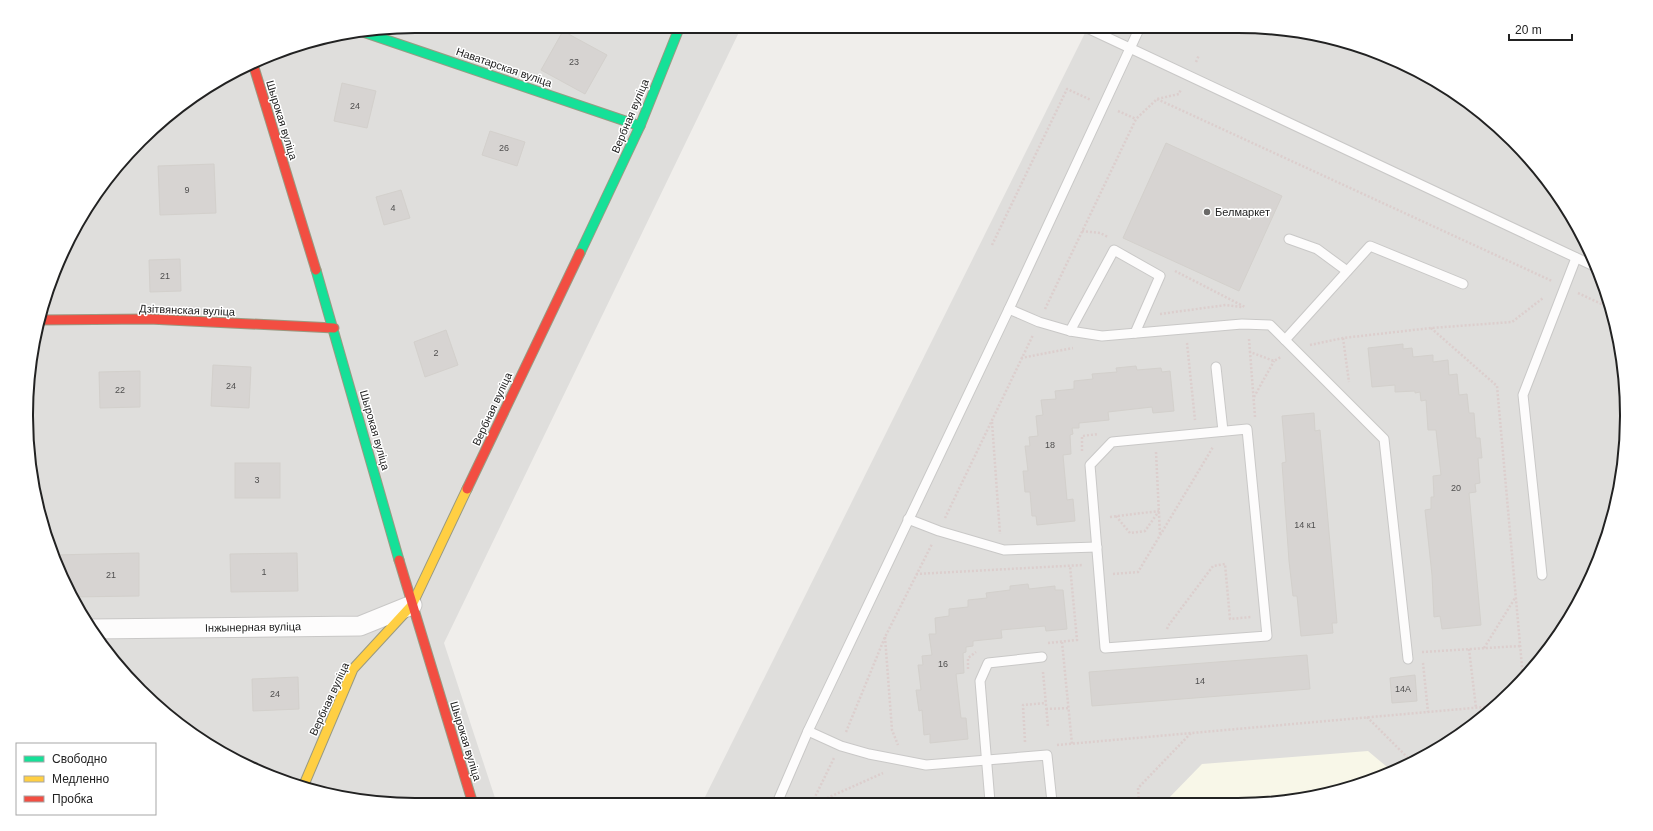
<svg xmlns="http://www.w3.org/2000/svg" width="1653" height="831" font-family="Helvetica,sans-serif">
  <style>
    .residential { fill: #dfdedc }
    .education { fill: #f8f7e8 }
    .building { fill: #d7d4d2; stroke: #d3d0cc }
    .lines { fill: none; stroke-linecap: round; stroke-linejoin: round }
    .lane-casing { stroke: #c9c8c7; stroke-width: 11 }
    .street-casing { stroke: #c9c8c7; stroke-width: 21 }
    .fast-casing { stroke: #999a82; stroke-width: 11 }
    .slow-casing { stroke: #999a82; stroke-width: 11 }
    .jam-casing { stroke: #999a82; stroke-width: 11 }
    .path { stroke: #dccecd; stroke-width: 2.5; stroke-dasharray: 2 2; stroke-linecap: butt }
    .lane { stroke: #fdfcfc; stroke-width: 9 }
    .street { stroke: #fdfcfc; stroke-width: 19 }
    .fast { stroke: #16e098; stroke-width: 9 }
    .slow { stroke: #ffcf43; stroke-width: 9 }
    .jam { stroke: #f24e42; stroke-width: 9 }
    .poi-dot { fill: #6a6968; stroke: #fff; stroke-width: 1.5 }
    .labels { text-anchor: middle; stroke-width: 3; stroke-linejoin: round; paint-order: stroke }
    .number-label { font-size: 9px; fill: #4f4e4e }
    .street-label { font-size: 11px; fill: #222; stroke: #fff }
    .poi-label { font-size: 11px; fill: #222; stroke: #fff; text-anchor: start }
    .rim { fill: none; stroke: #222; stroke-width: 2 }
  </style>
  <rect width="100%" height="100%" fill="#f0eeeb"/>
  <g class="residential">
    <path d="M416 26H742L444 643 497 804H390L315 792 243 765 199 739 140 691 92 632 66 588 39 517 29 466 27 390 34 339 56 266 92 199 123 159 178 107 221 78 290 47 340 33Z"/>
    <path d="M1088 27H1263L1338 39 1410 66 1474 106 1530 159 1575 221 1606 290 1624 364 1626 441 1614 516 1587 588 1530 672 1474 725 1386 775 1289 802 702 803Z"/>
  </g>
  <path class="education" d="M1368 751 1393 772 1386 775 1289 802H1165L1202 764Z"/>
  <g class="building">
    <path d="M563 31 607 55 585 94 541 70Z"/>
    <path d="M342 83 376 91 367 128 334 121Z"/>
    <path d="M490 131 525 142 517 166 482 155Z"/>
    <path d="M1166 143 1282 196 1239 291 1123 238Z"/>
    <path d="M214 164 216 213 160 215 158 166Z"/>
    <path d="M401 190 410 218 384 225 376 197Z"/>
    <path d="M180 259 181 291 150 292 149 260Z"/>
    <path d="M446 330 458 365 425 377 414 342Z"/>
    <path d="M1403 344V349L1412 348 1413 357 1433 355V362L1448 360 1449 375 1457 374 1459 395 1467 394 1469 413H1474L1476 438H1480L1482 458H1478L1480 483 1475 484 1476 492 1469 493 1481 625 1442 629 1440 616 1434 617 1432 575 1425 510 1431 509V497H1434L1433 476 1441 475 1436 430H1428L1426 400 1421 401 1420 392 1415 393V391L1395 392V385L1372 387 1368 348Z"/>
    <path d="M213 365 251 367 249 408 211 406Z"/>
    <path d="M1136 366 1137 370 1161 368 1162 372 1170 371 1174 411 1153 413 1152 407 1108 412 1109 420 1079 423V428H1072L1073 434 1070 435 1071 454 1063 455 1067 500 1073 499 1075 521 1037 525 1036 516H1032L1030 492H1025L1023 471H1028L1025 446H1030L1029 437 1038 436 1036 416 1043 415 1041 400 1056 399 1055 391 1074 389V381L1093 379 1092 374 1117 372 1116 368Z"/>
    <path d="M140 371V407L100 408 99 372Z"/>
    <path d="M1314 413 1315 431 1320 430 1337 623H1332L1333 633 1301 636 1297 596H1293L1289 561 1282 463 1286 462 1282 416Z"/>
    <rect x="235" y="463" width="45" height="35"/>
    <path d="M139 553V596L71 597 66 588 54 555Z"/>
    <path d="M297 553 298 591 231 592 230 554Z"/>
    <path d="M1028 584 1029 589 1055 586V590H1063L1067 629 1046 631 1045 626 1001 630 1002 638 973 641V646L966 647V652L963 653 964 673 956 674 961 718H966L968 739 930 743V734L924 735 922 710 919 711 916 690H921L918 665H923L922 656 932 655 929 634H936L935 618 949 616V609L968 607V600L987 598 986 593 1010 590V586Z"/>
    <path d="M1307 655 1310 689 1092 706 1089 672Z"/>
    <path d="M1415 675 1417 701 1392 703 1390 678Z"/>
    <path d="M298 677 299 709 253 711 252 679Z"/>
  </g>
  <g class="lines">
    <g class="lane-casing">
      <g id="lane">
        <path d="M1085 27 1596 267"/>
        <path d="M1289 239 1317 249 1347 271"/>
        <path d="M1009 309 1039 322 1070 331 1102 336 1242 324 1270 325 1384 439 1408 659"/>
        <path d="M1070 331 1114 250 1160 276 1135 333"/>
        <path d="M1285 340 1370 246 1463 284"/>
        <path d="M1216 367 1223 431"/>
        <path d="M1247 429 1267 636 1105 648 1090 465 1112 442Z"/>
        <path d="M908 519 939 531 1004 550 1097 547"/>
        <path d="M1542 575 1523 395 1576 258"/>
        <path d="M808 731 841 746 869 754 926 765 1047 755 1052 802"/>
        <path d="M990 802 980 681 988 663 1042 657"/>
        <path d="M777 803 808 731 1009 309 1140 27"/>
      </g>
    </g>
    <g class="street-casing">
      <path id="street" d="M90 629 360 626 412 605"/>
    </g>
    <g class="fast-casing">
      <g id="fast">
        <path d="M360 31 640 126"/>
        <path d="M580 253 640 126 680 26"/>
        <path d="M316 270 399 560"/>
      </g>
    </g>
    <g class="slow-casing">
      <path id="slow" d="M303 787 353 669 412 605 467 489"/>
    </g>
    <g class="jam-casing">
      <g id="jam">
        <path d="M253 64 316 270"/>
        <path d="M39 320 149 319 334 328"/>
        <path d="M467 489 580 253"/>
        <path d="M399 560 473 804"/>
      </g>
    </g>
    <g class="path">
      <path d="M1196 62 1199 55"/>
      <path d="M1157 99 1552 281"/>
      <path d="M1118 111 1136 119"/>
      <path d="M1082 231 1100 233 1108 237"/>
      <path d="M992 245 1067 89 1091 100"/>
      <path d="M1175 271 1245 307"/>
      <path d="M1578 293 1610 308"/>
      <path d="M1045 309 1136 119 1157 99 1179 94 1181 89"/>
      <path d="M1160 314 1226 305 1242 307"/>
      <path d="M1431 328 1497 386 1523 678 1522 680"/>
      <path d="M1343 338 1349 382"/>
      <path d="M1249 339 1250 352"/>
      <path d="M1187 343 1195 420"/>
      <path d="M1310 345 1343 338 1431 328 1512 322 1543 298"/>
      <path d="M1021 358 1073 348"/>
      <path d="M1254 397 1274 361"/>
      <path d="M1255 417 1250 352 1274 361 1281 357"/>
      <path d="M992 422 1000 534"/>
      <path d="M1082 451V436L1098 434"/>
      <path d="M1156 452 1160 535"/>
      <path d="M1116 516 1130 533 1145 531 1159 511"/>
      <path d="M1110 517 1159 511"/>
      <path d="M945 518 1033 335"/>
      <path d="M916 574 1083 565"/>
      <path d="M1113 574 1138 572 1213 447"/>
      <path d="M1167 629 1168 626 1213 566 1225 564 1230 619 1251 617"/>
      <path d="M885 637 892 730 898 745"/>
      <path d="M1062 642 1072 744"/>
      <path d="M1048 643 1077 640 1070 566"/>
      <path d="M1484 648 1515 598"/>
      <path d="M1469 649 1476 708"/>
      <path d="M1422 652 1520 646"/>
      <path d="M1423 663 1428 712"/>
      <path d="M968 669V658L976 652"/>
      <path d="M1043 672 1048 727"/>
      <path d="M1046 709 1069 708"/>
      <path d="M1367 717 1411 761"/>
      <path d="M846 732 885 637 932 544"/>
      <path d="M1025 742 1023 705 1046 703"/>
      <path d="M1057 745 1495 706"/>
      <path d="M1139 802 1138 788 1192 732"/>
      <path d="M812 803 834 758"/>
      <path d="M816 803 883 773"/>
    </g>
    <use href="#lane" class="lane"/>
    <use href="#street" class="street"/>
    <use href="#fast" class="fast"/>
    <use href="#slow" class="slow"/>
    <use href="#jam" class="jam"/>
  </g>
  <circle class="poi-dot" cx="1207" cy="212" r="4"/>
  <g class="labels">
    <g class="number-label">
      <text x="574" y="65">23</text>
      <text x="355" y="109">24</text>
      <text x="504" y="151">26</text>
      <text x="187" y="193">9</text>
      <text x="393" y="211">4</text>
      <text x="165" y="279">21</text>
      <text x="436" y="356">2</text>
      <text x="231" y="389">24</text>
      <text x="120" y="393">22</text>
      <text x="1050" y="448">18</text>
      <text x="257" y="483">3</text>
      <text x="1456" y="491">20</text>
      <text x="1305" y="528">14 к1</text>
      <text x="264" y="575">1</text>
      <text x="111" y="578">21</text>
      <text x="943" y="667">16</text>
      <text x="1200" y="684">14</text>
      <text x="1403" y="692">14А</text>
      <text x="275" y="697">24</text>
    </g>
    <g class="street-label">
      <text transform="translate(504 67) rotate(19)" y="4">Наватарская вуліца</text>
      <text transform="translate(630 116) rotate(-67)" y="4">Вербная вуліца</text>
      <text transform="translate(282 120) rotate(73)" y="4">Шырокая вуліца</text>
      <text transform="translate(187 310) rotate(2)" y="4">Дзітвянская вуліца</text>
      <text transform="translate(492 409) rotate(-65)" y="4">Вербная вуліца</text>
      <text transform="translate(375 430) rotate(74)" y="4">Шырокая вуліца</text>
      <text transform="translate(253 627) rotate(-1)" y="4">Інжынерная вуліца</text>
      <text transform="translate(329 699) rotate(-65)" y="4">Вербная вуліца</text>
      <text transform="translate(466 741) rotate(73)" y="4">Шырокая вуліца</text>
    </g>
    <g class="poi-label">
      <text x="1215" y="216">Белмаркет</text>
    </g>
  </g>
  <path d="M0 0H1653V831H0ZM415 33H1238A382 382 0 0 1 1620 415V416A382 382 0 0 1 1238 798H415A382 382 0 0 1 33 416V415A382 382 0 0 1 415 33Z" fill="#fff" fill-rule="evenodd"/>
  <path class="rim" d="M415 33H1238A382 382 0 0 1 1620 415V416A382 382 0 0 1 1238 798H415A382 382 0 0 1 33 416V415A382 382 0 0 1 415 33Z"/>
  <rect x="16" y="743" width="140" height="72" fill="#ffffff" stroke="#a7a7a7"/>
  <rect x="24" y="756" width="20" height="6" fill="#16e098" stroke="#a7a7a7"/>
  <text x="52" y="763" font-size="12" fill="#222222">Свободно</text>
  <rect x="24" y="776" width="20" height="6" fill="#ffcf43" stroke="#a7a7a7"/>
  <text x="52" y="783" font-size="12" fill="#222222">Медленно</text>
  <rect x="24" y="796" width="20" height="6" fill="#f24e42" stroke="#a7a7a7"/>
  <text x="52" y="803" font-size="12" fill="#222222">Пробка</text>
  <path d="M1509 34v6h63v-6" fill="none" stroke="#222222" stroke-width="2"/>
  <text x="1515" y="34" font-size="12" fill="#222222" stroke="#ffffff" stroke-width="3" paint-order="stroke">20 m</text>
</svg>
